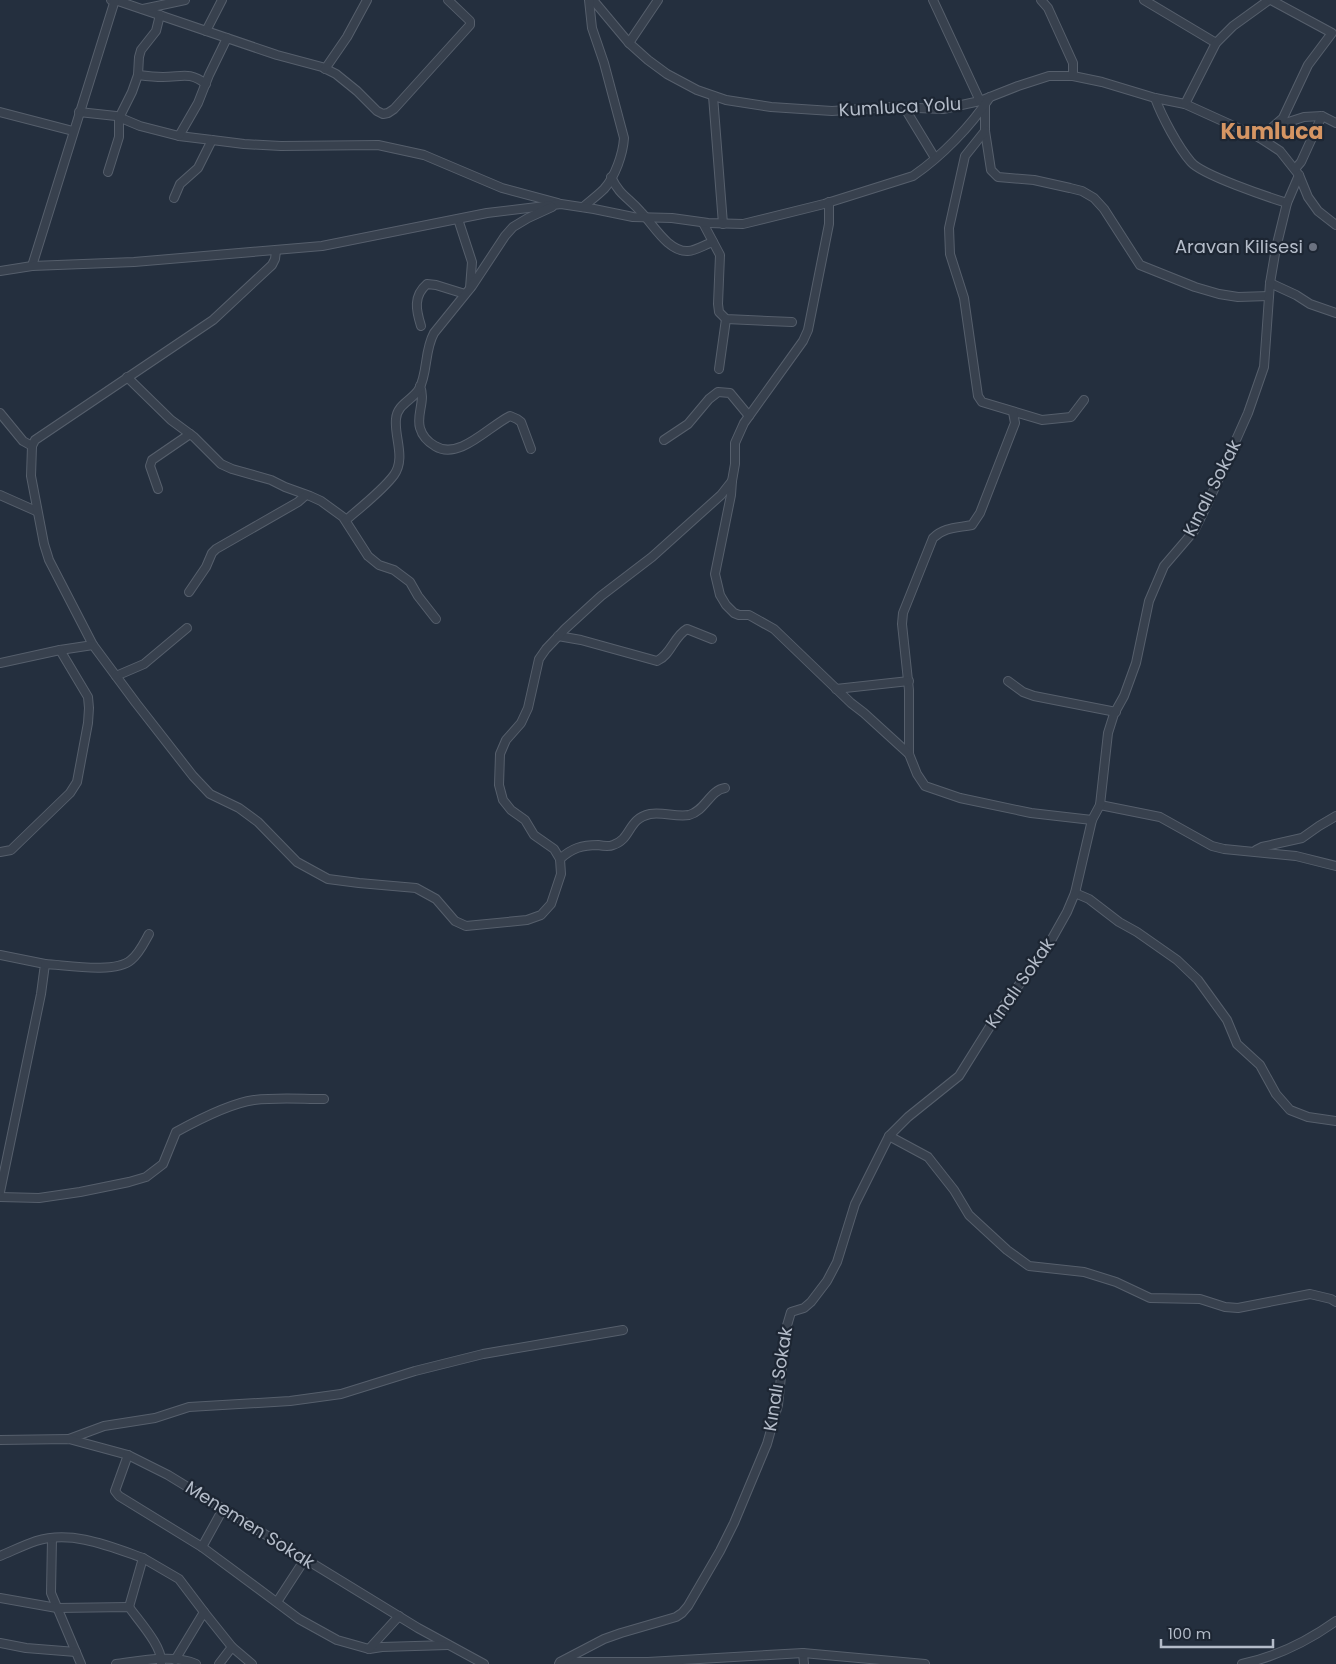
<svg xmlns="http://www.w3.org/2000/svg" width="1336" height="1664" font-family="Poppins,sans-serif">
  <style>
    .lines { fill: none; stroke-linecap: round; stroke-linejoin: round }
    .minor-casing { stroke: #565f6c; stroke-width: 10 }
    .minor { stroke: #38414e; stroke-width: 8 }
    .worship-dot { fill: #6b7280; stroke: #1d2633; stroke-width: 2 }
    .labels { text-anchor: middle; stroke-width: 4.5; stroke-linejoin: round; paint-order: stroke }
    .street-label { font-size: 18px; fill: #b4bcc9; stroke: #1d2633 }
    .poi-label { font-size: 18px; fill: #b4bcc9; stroke: #1d2633; text-anchor: end }
    .district-label { font-size: 22px; font-weight: bold; fill: #d59563; stroke: #1d2633 }
  </style>
  <rect width="100%" height="100%" fill="#242f3e"/>
  <g class="lines">
    <g class="minor-casing">
      <g id="minor">
        <path d="M111 0 118 1 277 55 322 67 336 74 357 91 377 111 383 114 388 113 394 109 470 25V21L448 0"/>
        <path d="M593 0 629 43 648 60 667 74 697 90 726 100 771 107 832 111 891 107 943 109 980 101 1018 86 1049 76H1073L1102 82 1155 98 1185 104 1260 138 1280 151 1299 175 1308 197 1318 211 1336 225"/>
        <path d="M933 0 980 101"/>
        <path d="M1041 0 1048 8 1073 63V76"/>
        <path d="M1144 0 1216 43"/>
        <path d="M143 9 185 0"/>
        <path d="M206 31 222 0"/>
        <path d="M629 43 658 0"/>
        <path d="M325 69 347 37 367 0"/>
        <path d="M138 75C146 76 154 77 163 77 182 77 189 71 206 84"/>
        <path d="M713 96 723 224"/>
        <path d="M1155 98C1162 117 1178 147 1191 162 1202 175 1268 197 1287 203"/>
        <path d="M1185 104 1216 43 1233 26 1269 0"/>
        <path d="M985 105V131L991 170 998 177 1034 180 1070 188 1082 191 1094 198 1104 209 1140 265 1195 287 1219 294 1238 297 1269 296"/>
        <path d="M904 107 935 158"/>
        <path d="M0 112 73 131"/>
        <path d="M79 112 116 116 140 126 179 136 212 140 244 144 281 146 378 145 424 155 502 188 558 203"/>
        <path d="M1276 126 1304 117 1322 116 1336 123"/>
        <path d="M985 131 965 156 949 228 950 254 964 298 978 396 982 402 1042 420 1071 417 1084 400"/>
        <path d="M179 136 198 103 209 75 227 38"/>
        <path d="M1260 138 1283 118 1308 65 1332 33 1271 0"/>
        <path d="M1295 169 1301 162 1322 116"/>
        <path d="M108 172 119 137V118L132 92 138 75 139 57 141 50 156 31 160 15"/>
        <path d="M611 177C620 196 628 197 641 212 653 224 668 252 688 251 695 251 706 244 713 242"/>
        <path d="M174 198 180 184 198 168 212 140"/>
        <path d="M583 207C590 201 598 195 604 189 615 177 623 154 624 138L604 63 592 28 589 0"/>
        <path d="M458 219 472 262 470 288"/>
        <path d="M703 223 720 255 718 304 719 312 726 319 792 322"/>
        <path d="M32 266 115 0"/>
        <path d="M0 271 32 266 134 262 322 246 487 213 561 204 594 209 633 217 672 218 708 223 743 224 824 204 913 176C942 156 971 126 990 97"/>
        <path d="M1270 283 1296 295 1310 304 1336 313"/>
        <path d="M421 326C416 310 413 296 427 284L436 285 465 294"/>
        <path d="M719 369 726 319"/>
        <path d="M127 377 171 420 194 437 221 464 232 469 271 480 285 487 310 496 321 501 343 517 368 556 379 565 394 570 410 582 418 596 436 619"/>
        <path d="M420 386C426 401 416 414 420 428 422 435 428 442 435 446 459 461 489 426 510 416L517 419 521 422 531 449"/>
        <path d="M1013 412 1015 423 980 513 972 525C957 528 944 527 933 538L903 613 902 624 909 690V754L917 774 925 786 960 798 1031 813 1092 820"/>
        <path d="M0 413 23 441 32 446"/>
        <path d="M664 440 688 424 709 399 718 392 730 393 749 416"/>
        <path d="M732 481 731 495 715 574 720 595 726 605 734 613 739 615H749L774 629 851 703 864 713 909 754"/>
        <path d="M158 489 150 466 152 460 190 434"/>
        <path d="M0 495 36 511"/>
        <path d="M346 520C360 508 383 490 394 475 406 458 394 437 396 419 397 404 413 400 419 389 428 373 424 351 434 333L472 286 505 236 513 227 528 218 552 207"/>
        <path d="M189 592 206 567 212 553 216 549 298 502 306 495"/>
        <path d="M558 636 581 640 657 661C671 655 674 636 687 629L712 639"/>
        <path d="M93 645 49 560 44 544 31 476 32 446 35 440 213 320 272 265 275 259 276 251"/>
        <path d="M0 663 60 650 93 645 136 703 193 776 210 794 239 808 258 822 297 862 328 879 359 883 416 888 436 899 455 921 466 926 527 920 541 915 551 904 561 874 560 859 554 849 534 835 525 820 511 810 503 800 499 785 500 754 506 740 521 723 528 708 539 659 546 649 565 629 601 596 652 557 721 495 732 481 735 464V443L744 423 803 341 808 330 829 224V202"/>
        <path d="M116 676 144 664 187 628"/>
        <path d="M1008 681 1023 692 1034 696 1116 712"/>
        <path d="M836 689 909 681"/>
        <path d="M1100 805 1160 817 1212 846 1224 849 1296 856 1336 866"/>
        <path d="M1256 850 1262 847 1302 838 1319 826 1336 816"/>
        <path d="M0 852 11 850 70 793 77 782 88 723 89 708 88 697 60 650"/>
        <path d="M560 859C572 848 582 845 598 845 603 846 609 847 613 845 632 839 627 819 650 814 663 812 676 817 689 815 705 811 710 790 725 788"/>
        <path d="M1075 893 1089 899 1119 922 1137 932 1177 960 1198 980 1227 1020 1237 1044 1260 1065 1276 1094 1290 1110 1308 1117 1336 1121"/>
        <path d="M0 955 45 964 41 994 0 1192"/>
        <path d="M45 964C66 965 115 974 131 960 139 954 144 943 149 934"/>
        <path d="M889 1136 928 1157 954 1190 969 1215 1007 1250 1029 1266 1084 1272 1116 1282 1150 1298 1200 1299 1225 1307 1238 1308 1310 1294 1331 1299 1336 1302"/>
        <path d="M0 1197 39 1198 80 1192 129 1182 146 1177 163 1164 176 1132C196 1121 232 1103 254 1100 277 1097 301 1099 324 1099"/>
        <path d="M69 1439 104 1426 155 1418 189 1407 290 1401 341 1394 415 1371 483 1354 623 1330"/>
        <path d="M0 1440 69 1439 128 1455 168 1475 418 1628 484 1664"/>
        <path d="M128 1455 115 1491 119 1496 202 1547 299 1619 337 1640 369 1649 382 1647 448 1645"/>
        <path d="M52 1538 51 1593 81 1664"/>
        <path d="M202 1547 223 1509"/>
        <path d="M0 1556C12 1551 24 1545 36 1541 72 1530 109 1546 143 1558L129 1607"/>
        <path d="M143 1558 179 1579 204 1612"/>
        <path d="M0 1598 57 1608 129 1607C138 1620 164 1648 161 1664"/>
        <path d="M277 1602 305 1559"/>
        <path d="M0 1643 26 1648 76 1652"/>
        <path d="M232 1647 252 1664"/>
        <path d="M369 1649 399 1616"/>
        <path d="M803 1653 804 1664"/>
        <path d="M175 1660 204 1612 232 1647 219 1664"/>
        <path d="M561 1662H648L803 1653 925 1664"/>
        <path d="M116 1664C140 1661 174 1654 196 1664"/>
        <path d="M559 1664 560 1662 604 1639 621 1633 676 1617 682 1613 688 1606 720 1551 734 1523 767 1444 778 1405 786 1329 791 1312 804 1308 811 1302 827 1281 837 1262 855 1204 889 1136 908 1117 959 1076 999 1012 1049 944 1067 912 1075 893 1092 820 1100 805 1108 733 1114 714 1124 696 1136 663 1149 601 1164 566 1194 531 1207 505 1248 413 1264 367 1270 283 1276 248 1287 203 1299 175"/>
        <path d="M1242 1664C1275 1657 1308 1641 1336 1621"/>
      </g>
    </g>
    <use href="#minor" class="minor"/>
  </g>
  <circle class="worship-dot" cx="1313" cy="247" r="5"/>
  <g class="labels">
    <g class="street-label">
      <text transform="translate(900 107) rotate(-3)" y="6">Kumluca Yolu</text>
      <text transform="translate(1212 488) rotate(-63)" y="6">Kınalı Sokak</text>
      <text transform="translate(1020 983) rotate(-55)" y="6">Kınalı Sokak</text>
      <text transform="translate(778 1379) rotate(-81)" y="6">Kınalı Sokak</text>
      <text transform="translate(250 1525) rotate(32)" y="6">Menemen Sokak</text>
    </g>
    <g class="poi-label">
      <text x="1303" y="253">Aravan Kilisesi</text>
    </g>
    <g class="district-label">
      <text x="1272" y="139">Kumluca</text>
    </g>
  </g>
  <path d="M1161 1639v8h112v-8" fill="none" stroke="#b4bcc9" stroke-width="2.5"/>
  <text x="1168" y="1639" font-size="15" fill="#b4bcc9" stroke="#1d2633" stroke-width="4" paint-order="stroke">100 m</text>
</svg>
